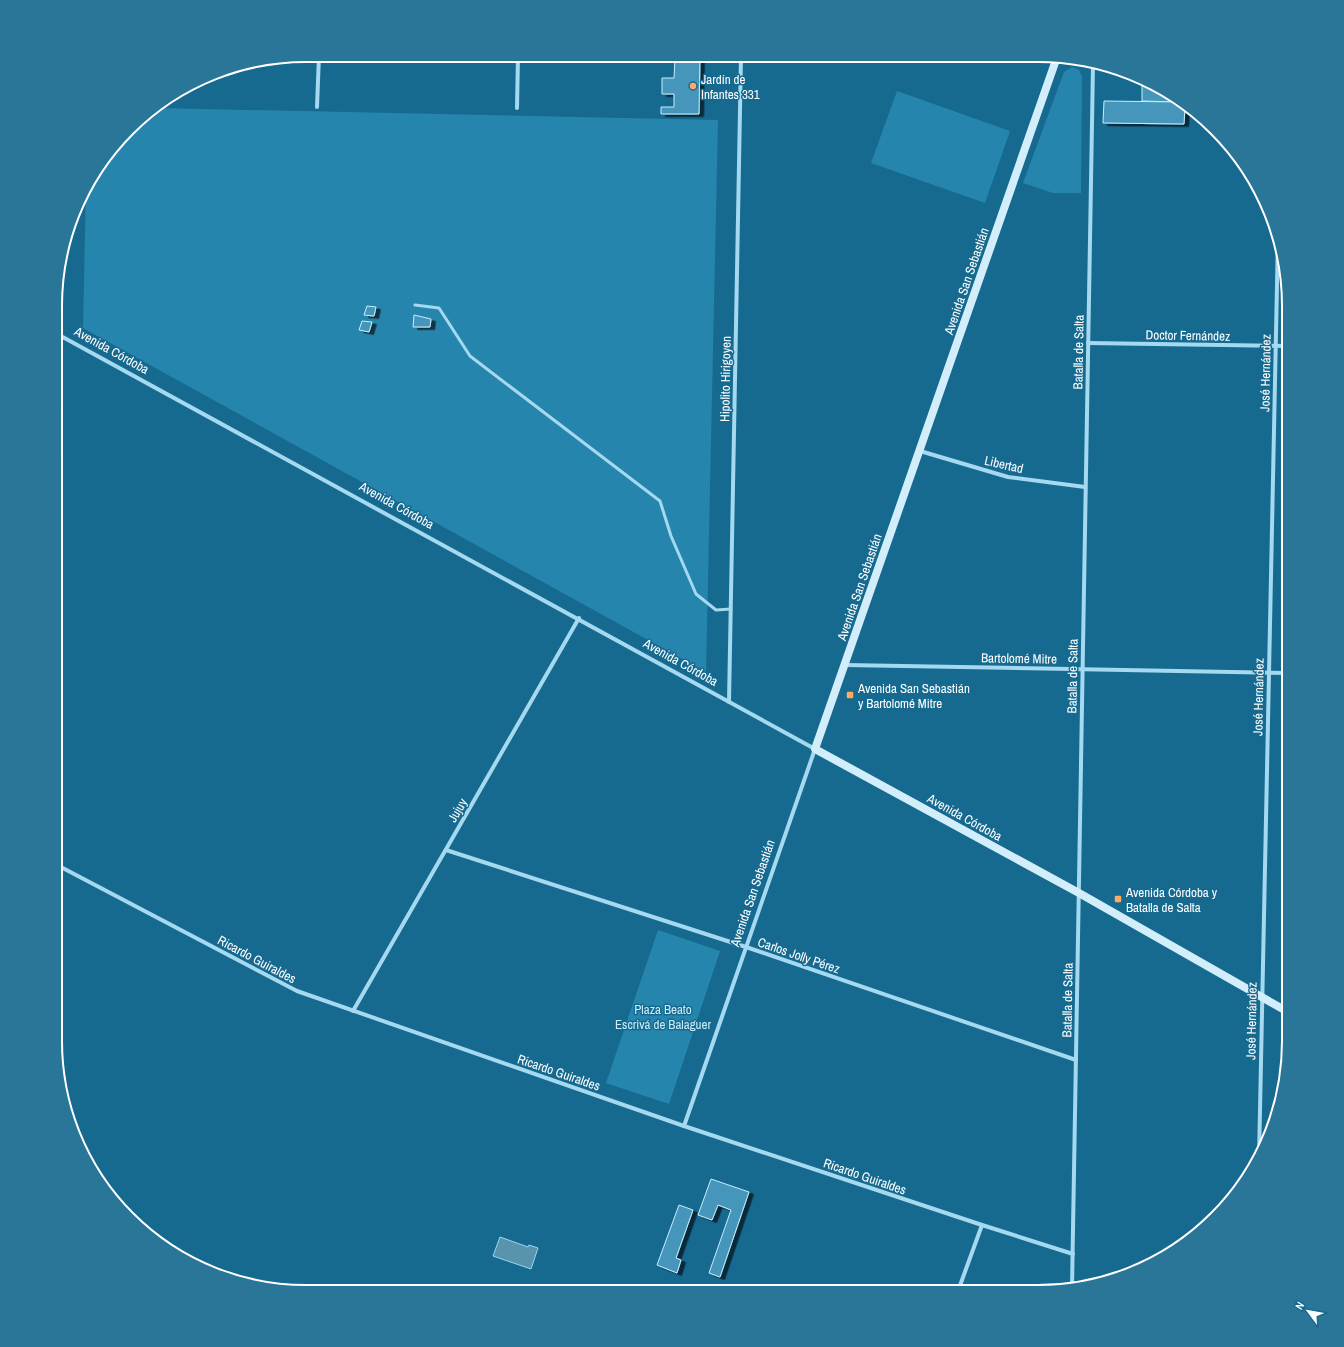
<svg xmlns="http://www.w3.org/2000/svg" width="1344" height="1347" font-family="'Archivo Narrow',sans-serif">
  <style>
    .green { fill: #2685ad }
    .water { fill: #5993ac; stroke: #96d8f3 }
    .building { fill: #4496ba; stroke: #caedfb; filter: url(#shadow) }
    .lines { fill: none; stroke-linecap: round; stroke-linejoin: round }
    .lane { stroke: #a4d9f0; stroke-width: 3 }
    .street { stroke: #a4d9f0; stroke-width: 4 }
    .secondary { stroke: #d2eefb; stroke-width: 8 }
    .poi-dot { fill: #ffaa63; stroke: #166a90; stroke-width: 1.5 }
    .labels { text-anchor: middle; stroke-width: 3; stroke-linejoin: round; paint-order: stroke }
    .poi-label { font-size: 13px; fill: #fff; stroke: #166a90; text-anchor: start }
    .street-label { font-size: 13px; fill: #fff; stroke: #166a90 }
    .park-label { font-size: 13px; fill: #caedfb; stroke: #166a90 }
    .rim { fill: none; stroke: #fff; stroke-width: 2 }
  </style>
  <defs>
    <filter id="shadow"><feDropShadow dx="4.5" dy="2.5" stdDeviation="0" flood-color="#0009"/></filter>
  </defs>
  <rect width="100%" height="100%" fill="#166a90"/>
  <g class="green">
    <path d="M1072 67 1079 70 1082 77 1081 193H1053L1023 183 1064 72Z"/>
    <path d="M897 91 1010 131 985 203 871 163Z"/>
    <path d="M156 108 718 120 706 672 83 328 86 186 89 181 141 117Z"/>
    <path d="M658 930 720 951 669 1104 606 1083Z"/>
  </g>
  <path class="water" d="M500 1237 528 1247 529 1245 538 1248 531 1269 493 1256Z"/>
  <g class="building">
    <path d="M662 56H700L699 114H661V107H674V94H662V78H674L675 58H662Z"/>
    <path d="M1142 81 1163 89 1179 102 1142 101Z"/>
    <path d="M1104 101 1179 102 1185 107 1184 124 1103 123Z"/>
    <path d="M367 306 376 307 374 316 364 315Z"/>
    <path d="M414 315 431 319 430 327H413Z"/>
    <path d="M362 321 372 322 369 332 359 330Z"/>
    <path d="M711 1179 749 1192 720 1277 709 1273 731 1210 718 1205 712 1220 698 1215Z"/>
    <path d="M679 1205 693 1210 676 1258 681 1260 677 1273 657 1265Z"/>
  </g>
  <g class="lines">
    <path class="lane" d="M415 305 439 308 470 356 660 501 671 536 696 594 716 610 731 609"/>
    <g class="street">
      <path d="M317 107 319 55"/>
      <path d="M517 108 518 56"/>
      <path d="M59 335 815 749 684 1126"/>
      <path d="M1088 343 1288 346"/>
      <path d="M920 451 1008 477 1085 487"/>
      <path d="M845 665 1288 673"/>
      <path d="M729 702 741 56"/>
      <path d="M446 850 746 947 1076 1060"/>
      <path d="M57 865 297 991 684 1126 982 1225 1073 1254"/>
      <path d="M353 1011 579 618"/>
      <path d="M1259 1159 1278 236"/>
      <path d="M1072 1288 1093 65"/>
      <path d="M958 1291 982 1225"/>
    </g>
    <path class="secondary" d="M1057 57 815 749 1079 893 1288 1012"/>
  </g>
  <g class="poi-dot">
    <circle cx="693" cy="86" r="4"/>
    <rect x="846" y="691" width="8" height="8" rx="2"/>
    <rect x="1114" y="895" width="8" height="8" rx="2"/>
  </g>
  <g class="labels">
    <g class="poi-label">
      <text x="701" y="84">Jardín de<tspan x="701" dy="15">Infantes 331</tspan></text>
      <text x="858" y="693">Avenida San Sebastián<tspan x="858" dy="15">y Bartolomé Mitre</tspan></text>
      <text x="1126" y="897">Avenida Córdoba y<tspan x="1126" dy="15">Batalla de Salta</tspan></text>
    </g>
    <g class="street-label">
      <text transform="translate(966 281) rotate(-71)" y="5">Avenida San Sebastián</text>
      <text transform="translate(1188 335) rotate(1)" y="5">Doctor Fernández</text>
      <text transform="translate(112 350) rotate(29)" y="5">Avenida Córdoba</text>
      <text transform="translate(1078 352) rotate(-89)" y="5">Batalla de Salta</text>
      <text transform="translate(1265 373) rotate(-89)" y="5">José Hernández</text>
      <text transform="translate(725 379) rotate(-89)" y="5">Hipolito Hirigoyen</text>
      <text transform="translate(1004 464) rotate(13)" y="5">Libertad</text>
      <text transform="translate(397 505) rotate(29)" y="5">Avenida Córdoba</text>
      <text transform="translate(859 587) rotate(-71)" y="5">Avenida San Sebastián</text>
      <text transform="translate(1019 658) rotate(1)" y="5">Bartolomé Mitre</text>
      <text transform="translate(681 662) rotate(29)" y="5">Avenida Córdoba</text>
      <text transform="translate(1072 676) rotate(-89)" y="5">Batalla de Salta</text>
      <text transform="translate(1258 697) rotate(-89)" y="5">José Hernández</text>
      <text transform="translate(457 810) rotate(-60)" y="5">Jujuy</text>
      <text transform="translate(965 817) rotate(29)" y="5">Avenida Córdoba</text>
      <text transform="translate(752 893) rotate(-71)" y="5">Avenida San Sebastián</text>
      <text transform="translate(799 955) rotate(19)" y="5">Carlos Jolly Pérez</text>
      <text transform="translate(257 959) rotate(28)" y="5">Ricardo Guiraldes</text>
      <text transform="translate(1067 1000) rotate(-89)" y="5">Batalla de Salta</text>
      <text transform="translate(1251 1021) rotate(-89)" y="5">José Hernández</text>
      <text transform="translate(559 1072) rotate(19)" y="5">Ricardo Guiraldes</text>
      <text transform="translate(865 1176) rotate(19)" y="5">Ricardo Guiraldes</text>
    </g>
    <g class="park-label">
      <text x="663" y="1014">Plaza Beato<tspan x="663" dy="15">Escrivá de Balaguer</tspan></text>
    </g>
  </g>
  <path d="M0 0H1344V1347H0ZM306 62H1038A244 244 0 0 1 1282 306V1041A244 244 0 0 1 1038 1285H306A244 244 0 0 1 62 1041V306A244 244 0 0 1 306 62Z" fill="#297699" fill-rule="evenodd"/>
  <path class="rim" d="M306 62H1038A244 244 0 0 1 1282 306V1041A244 244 0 0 1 1038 1285H306A244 244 0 0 1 62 1041V306A244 244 0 0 1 306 62Z"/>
  <g transform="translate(1308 1311) rotate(302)" stroke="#166a90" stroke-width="3" paint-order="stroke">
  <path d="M0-3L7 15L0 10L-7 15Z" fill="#ffffff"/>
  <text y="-6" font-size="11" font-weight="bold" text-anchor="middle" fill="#ffffff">N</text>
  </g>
</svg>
